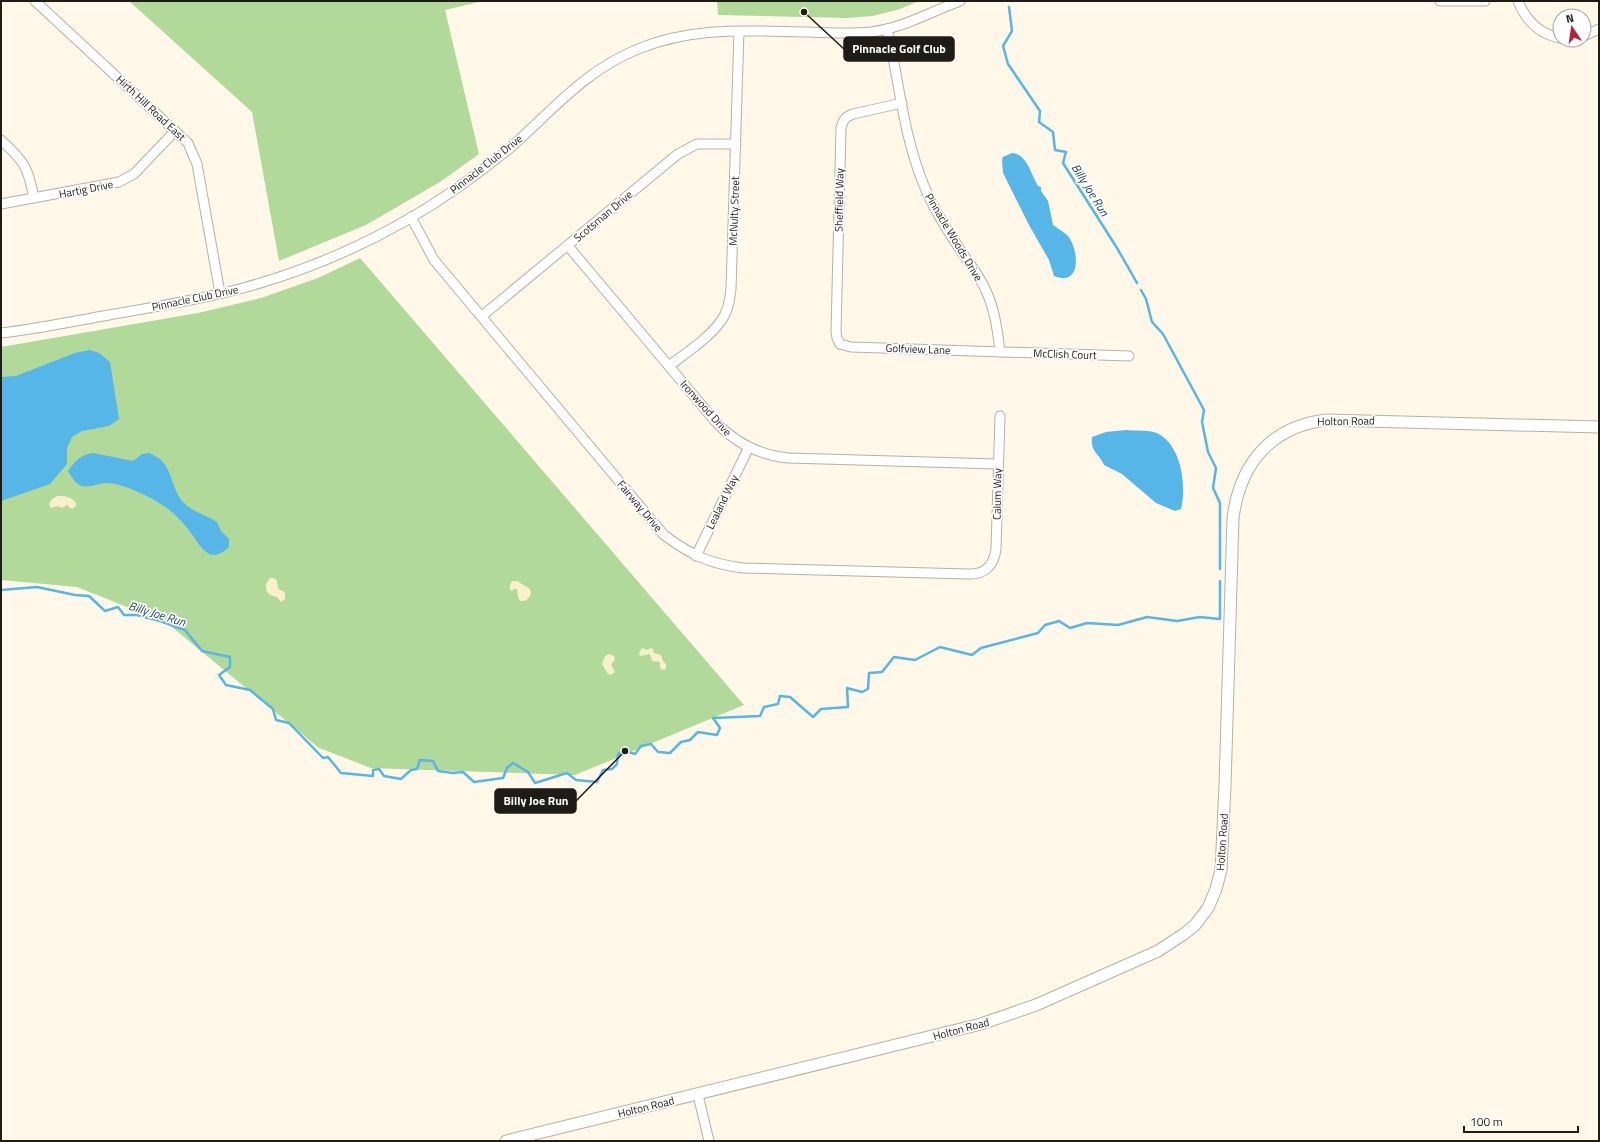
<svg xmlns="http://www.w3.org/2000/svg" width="1600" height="1142" font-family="'Titillium Web',sans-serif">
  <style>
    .green { fill: #b0d99a }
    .sand { fill: #f9efca }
    .water { fill: #55b6e7 }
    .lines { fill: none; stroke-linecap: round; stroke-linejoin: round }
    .stream { stroke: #55b6e7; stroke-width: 2.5 }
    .minor-casing { stroke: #b7b1a2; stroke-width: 11 }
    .tertiary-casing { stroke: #b7b1a2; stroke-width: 13 }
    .minor { stroke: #fff; stroke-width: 9 }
    .tertiary { stroke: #fff; stroke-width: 11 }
    .labels { text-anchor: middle; stroke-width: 3.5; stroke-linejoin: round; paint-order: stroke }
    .street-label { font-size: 11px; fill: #1f1c17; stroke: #fff }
    .water-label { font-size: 12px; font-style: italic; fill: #1b4559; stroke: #fff }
    .leader { fill: none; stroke: #1f1c17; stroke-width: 1.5 }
    .callout-dot { fill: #1f1c17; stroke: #fff; stroke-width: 1.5 }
    .callout { fill: #1f1c17; stroke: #1f1c17; stroke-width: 1.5 }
    .callout-label { font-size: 12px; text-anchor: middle; font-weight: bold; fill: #fff }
  </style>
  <rect width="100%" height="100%" fill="#fff8e9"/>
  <g class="green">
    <path d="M129 1H483L445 10 479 154 440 182 366 225 279 261 252 112Z"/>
    <path d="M717 1H919L900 9 873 16 847 18 718 15Z"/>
    <path d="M360 258 744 705 575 775 371 768 319 748 167 623 77 587 1 580V347L198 313 261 298 318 278Z"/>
  </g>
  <g class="sand">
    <path d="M57 496C64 496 71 496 76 503V506L72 509 67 505 62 508 58 506 51 508 49 504 52 499Z"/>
    <path d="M270 578H273L277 580 278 589 285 592V599L281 602 277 597C270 596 265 593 266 584Z"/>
    <path d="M512 581H517L530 589 531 593C530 598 526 602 520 601L518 597 517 589H514L512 591 510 590V585Z"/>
    <path d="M642 648 647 650 651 648 653 649 654 653 661 655 663 661 666 664V669L663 670 660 668V662L652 661 650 654 640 656 639 653Z"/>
    <path d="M609 654 614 656 615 659 611 665 615 672 611 675 608 674 602 664 605 656Z"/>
  </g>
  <g class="water">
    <path d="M1012 153C1027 154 1031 174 1038 186L1041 187V191L1048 201 1053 225C1057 228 1064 232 1068 236 1079 250 1082 287 1054 276L1049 260 1029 225 1003 173 1002 160 1003 157Z"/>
    <path d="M90 350 99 353 110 362 119 419 109 426 82 431 72 437 67 448V464L50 484 1 501V377L16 376 75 353Z"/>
    <path d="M1126 430C1135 431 1146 430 1154 432 1181 441 1187 485 1181 509L1175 511 1156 503 1122 474 1104 465C1099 453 1090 452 1092 437L1106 432Z"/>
    <path d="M93 453 133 461 142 454 149 453C153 455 157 457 160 459 173 471 172 491 184 503 193 512 206 515 217 522L221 531 229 539V547C208 567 200 544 188 529 181 520 173 512 164 506 149 496 121 482 104 483 97 484 89 488 82 486 75 484 72 477 68 471 75 461 80 455 93 453Z"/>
  </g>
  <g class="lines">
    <g class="stream">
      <path d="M1009 7 1012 31 1003 46 1008 64 1040 111 1039 122 1053 132 1055 150 1066 152 1063 163 1117 248 1137 283"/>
      <path d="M1141 290 1146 299 1152 322 1163 334 1204 410 1202 422 1208 452 1216 468 1213 488 1220 503V569"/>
      <path d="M1 590 37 587 75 595 89 596 105 611 118 607 124 615H137L160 621 185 630 202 651 230 657V667L219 675 226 685 250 690 273 709 276 720 289 723 323 758 328 757 341 773 373 776V770L379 769 384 776 401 779 411 770 417 769 420 760 433 761 438 771 453 773 463 772 474 782 503 778 507 768 513 763 528 772 535 783 567 773 576 780 597 782 603 770 612 769 617 764 618 754 625 751 635 754 641 746 651 744 658 752 670 753 681 742 690 740 698 732 717 735 720 728 713 718 760 716 764 707 778 704 780 696 790 697 813 717 821 709 848 707 847 688 862 692 868 689 869 673 882 672 894 657 915 660 940 647 972 655 981 648 1038 633 1045 625 1059 621 1070 628 1087 623 1118 625 1147 617 1177 621 1200 617 1220 619V581"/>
    </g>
    <g class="minor-casing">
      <g id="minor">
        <path d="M35 1 188 143 197 164 220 293"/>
        <path d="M1440 1H1485"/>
        <path d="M1518 1C1526 21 1539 34 1560 38"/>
        <path d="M887 29C899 80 903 134 923 183 933 209 949 233 965 257 973 268 982 280 987 293 995 311 998 332 1000 352"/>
        <path d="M1584 36 1599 29"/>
        <path d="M902 103 853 114C845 117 843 120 841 128L836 332 837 338 840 344 851 347 1129 356"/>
        <path d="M1 140C24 161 28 167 34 198"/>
        <path d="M1 204 119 182 134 174 175 131"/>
        <path d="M411 217 434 260 664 535C691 555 710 564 743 568L968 574C985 575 994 565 996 549L1000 416"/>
        <path d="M568 246 715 421C735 443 759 455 788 458L997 464"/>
        <path d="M482 316 678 154 697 144H736"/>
        <path d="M1 333C37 329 74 321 109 315 154 307 199 300 243 288 320 267 395 232 460 186 477 174 494 161 510 148 552 111 584 71 638 49 694 26 748 31 808 32 829 33 850 34 871 32 903 28 930 12 960 1"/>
        <path d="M669 366C686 353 709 338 721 321 728 312 730 300 731 289L739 31"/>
        <path d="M696 556 749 447"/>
        <path d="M698 1095 709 1141"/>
      </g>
    </g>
    <g class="tertiary-casing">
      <path id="tertiary" d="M506 1141 981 1024 1036 1005 1158 951 1184 934 1195 925 1208 908 1216 889 1221 870 1225 786 1233 518C1240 464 1270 427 1326 420L1599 427"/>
    </g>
    <use href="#minor" class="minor"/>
    <use href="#tertiary" class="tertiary"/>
  </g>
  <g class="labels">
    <g class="street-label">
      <text transform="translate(151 108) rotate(43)" y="4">Hirth Hill Road East</text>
      <text transform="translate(486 164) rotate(-38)" y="4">Pinnacle Club Drive</text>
      <text transform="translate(86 189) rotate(-11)" y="4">Hartig Drive</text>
      <text transform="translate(839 200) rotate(-89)" y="4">Sheffield Way</text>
      <text transform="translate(734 211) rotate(-88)" y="4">McNulty Street</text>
      <text transform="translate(603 216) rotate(-40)" y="4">Scotsman Drive</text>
      <text transform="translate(954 237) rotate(59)" y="4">Pinnacle Woods Drive</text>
      <text transform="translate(195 298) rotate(-12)" y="4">Pinnacle Club Drive</text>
      <text transform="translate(918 349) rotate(2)" y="4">Golfview Lane</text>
      <text transform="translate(1065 354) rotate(2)" y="4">McClish Court</text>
      <text transform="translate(706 408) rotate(48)" y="4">Ironwood Drive</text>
      <text transform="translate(1346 421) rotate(-1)" y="4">Holton Road</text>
      <text transform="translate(997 494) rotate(-89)" y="4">Calum Way</text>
      <text transform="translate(722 502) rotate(-64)" y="4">Lealand Way</text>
      <text transform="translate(640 506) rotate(50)" y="4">Fairway Drive</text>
      <text transform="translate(1222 842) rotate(-86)" y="4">Holton Road</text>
      <text transform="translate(961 1029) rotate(-15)" y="4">Holton Road</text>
      <text transform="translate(646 1107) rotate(-14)" y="4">Holton Road</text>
    </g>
    <g class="water-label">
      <text transform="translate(1090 190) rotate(58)" y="4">Billy Joe Run</text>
      <text transform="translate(157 614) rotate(17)" y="4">Billy Joe Run</text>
    </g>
  </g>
  <path class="leader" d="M804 12L844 49M625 751L576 801"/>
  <g class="callout-dot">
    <circle cx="804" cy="12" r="4"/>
    <circle cx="625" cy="751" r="4"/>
  </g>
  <g class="callout">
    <rect x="844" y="37" width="110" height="24" rx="4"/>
    <rect x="495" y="789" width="81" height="24" rx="4"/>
  </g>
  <g class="callout-label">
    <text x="899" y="53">Pinnacle Golf Club</text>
    <text x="536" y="805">Billy Joe Run</text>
  </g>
  <rect width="1600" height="1142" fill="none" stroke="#1f1c17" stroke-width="4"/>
  <g transform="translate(1572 28) rotate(347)"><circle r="19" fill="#ffffff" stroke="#a5a4a2"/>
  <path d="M0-3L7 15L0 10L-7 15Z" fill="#b42139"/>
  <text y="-6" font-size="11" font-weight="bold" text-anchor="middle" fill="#1f1c17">N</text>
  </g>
  <path d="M1464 1126v6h114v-6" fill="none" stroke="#1f1c17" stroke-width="2"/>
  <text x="1470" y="1126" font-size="12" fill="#1f1c17" stroke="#ffffff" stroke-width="3" paint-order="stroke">100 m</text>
</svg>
